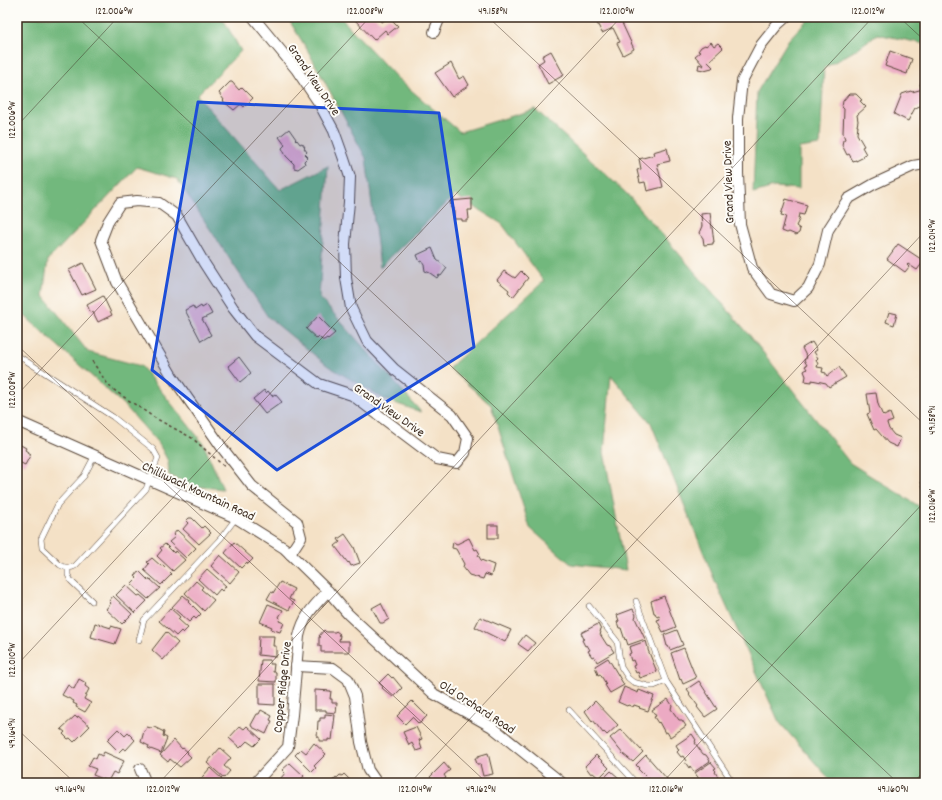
<svg xmlns="http://www.w3.org/2000/svg" width="942" height="800" font-family="Dekko,sans-serif">
  <style>
    .forest { fill: #72b87d; stroke: #56714e }
    .building { fill: #ecaac3 }
    .lines { fill: none; stroke-linecap: round; stroke-linejoin: round }
    .lane-casing { stroke: #574537; stroke-width: 6 }
    .street-casing { stroke: #574537; stroke-width: 12 }
    .path { stroke: #574537; stroke-width: 1.5; stroke-dasharray: 3 3; stroke-linecap: butt }
    .lane { stroke: #fff; stroke-width: 5 }
    .street { stroke: #fff; stroke-width: 10 }
    .marked { fill: #1d4ed8; fill-opacity: 0.2; stroke: #1d4ed8; stroke-width: 3; stroke-linejoin: round }
    .ticks { fill: none; stroke: #3b2a1e; stroke-width: 1; stroke-opacity: 0.45 }
    .labels { text-anchor: middle; stroke-width: 4; stroke-linejoin: round; paint-order: stroke }
    .street-label { font-size: 13px; fill: #3b2a1e; stroke: #fdfcf7 }
    .neatline { fill: none; stroke: #3b2a1e; stroke-width: 1.5 }
    .ticks-label { font-size: 10px; text-anchor: middle; fill: #3b2a1e }
  </style>
  <rect width="100%" height="100%" fill="#fdfcf7"/>
  <filter id="ink" filterUnits="userSpaceOnUse"><feTurbulence type="fractalNoise" baseFrequency=".025" numOctaves="2"/><feDisplacementMap in="SourceGraphic" scale="8" xChannelSelector="R" yChannelSelector="G"/><feConvolveMatrix kernelMatrix="1 2 1 2 8 2 1 2 1" color-interpolation-filters="sRGB"/></filter>
  <filter id="wash" filterUnits="userSpaceOnUse"><feTurbulence type="fractalNoise" baseFrequency=".012" numOctaves="4" result="noise"/><feDisplacementMap in="SourceGraphic" scale="16" xChannelSelector="R" yChannelSelector="G"/><feGaussianBlur stdDeviation="0.9" result="paint"/><feColorMatrix in="noise" values="0 0 0 0 0 0 0 0 0 0 0 0 0 0 0 0 0 1.4 0 .05"/><feComposite in="paint" operator="in"/></filter>
  <g filter="url(#wash)">
    <rect width="100%" height="100%" fill="#f4e1c6"/>
    <g class="forest">
      <path d="M17 17H222L241 51 197 95 280 190 328 166 319 297 421 412 386 400 328 366 268 317 177 179 137 167 48 260 43 295 88 352 141 366 203 443 223 489 193 486 169 475 168 461 159 444 126 407 17 309Z"/>
      <path d="M287 17H340L397 78 460 132 535 109 627 194 747 332 850 463 925 510V783H833L779 722 715 581 651 423 611 375 604 452 626 570 571 564 530 528 491 405 449 368 544 281 502 224 455 195 380 267 366 158 308 51Z"/>
      <path d="M810 17H925V44L877 34 854 51 824 68 820 145 799 148V189L774 187 753 193 757 92 789 39Z"/>
    </g>
    <g id="blocks">
      <g class="building">
        <path d="M356 17H374L382 22 389 17 398 26 388 34 385 30 374 40 354 19Z"/>
        <path d="M599 17H617L619 22 621 21 634 49 623 55 617 43 620 42 613 28 602 33 596 21 600 19Z"/>
        <path d="M711 42 714 46 718 43 723 48 708 62 713 67 712 68 704 70 698 69 699 64 704 66 695 56 700 52 698 51 701 47 705 45 706 46Z"/>
        <path d="M551 51 564 75 548 84 538 64 544 60 542 56Z"/>
        <path d="M890 51 912 59 907 74 885 66Z"/>
        <path d="M451 63 459 79 464 76 469 85 452 97 435 73Z"/>
        <path d="M924 81 925 104 915 108 908 121 894 114 902 94 911 91 912 92 923 89 920 85 921 82Z"/>
        <path d="M230 82H232L239 90 242 87 253 98 244 107 241 104 234 110 223 101 224 100 219 93Z"/>
        <path d="M849 94H856L862 100 860 101 866 107 857 115 858 121 857 126H858L857 134 864 146 862 147 866 154 863 155 864 157 856 161V160L853 161 849 154 847 155 842 145 843 140 845 139 843 133 844 109 842 107 843 101Z"/>
        <path d="M289 129 296 139 295 140 296 141 297 140 300 144 302 143 305 147 304 148 307 152 305 154 308 157 304 161 305 164 298 169 294 168V164L286 156 282 148 285 145 279 137Z"/>
        <path d="M667 148 670 161 657 164 663 187 647 191 645 182 640 183 637 170 641 169 639 159 654 155 653 152Z"/>
        <path d="M472 199V210H468L469 219H467V221H462V219H454V208H451L450 201Z"/>
        <path d="M786 199 807 205 804 215 799 214 798 218H800L796 226 800 229 799 233 796 235 789 232 787 233 782 231 786 216 781 215Z"/>
        <path d="M710 213 714 242H713V244L704 245 703 238 699 233 702 226 701 214Z"/>
        <path d="M898 244 924 261 917 270 908 264 907 265 909 267 905 272 887 259Z"/>
        <path d="M432 248 437 260 447 268 441 276 439 275 437 278 430 273 425 271 424 264 422 261 420 262 417 255Z"/>
        <path d="M83 263 96 289 82 295 69 270Z"/>
        <path d="M504 271 515 278 521 271 528 278 513 297 508 292 509 290 497 280Z"/>
        <path d="M103 296 112 315 98 322 93 312 91 313 87 305Z"/>
        <path d="M207 305 212 314 202 319 211 335 201 341 185 310 193 306 195 310 201 306 202 308Z"/>
        <path d="M889 312 897 314 894 325 886 322Z"/>
        <path d="M318 316 335 333 328 339 327 338 324 340H322L319 337 317 339 306 329Z"/>
        <path d="M812 342 817 350 814 352 818 358 816 360 818 364 817 367 823 368 822 372 826 373V375L827 376 839 367 846 377 829 387 826 383 812 380V382L805 381 806 376 804 371 807 369 805 366 807 365 804 360 807 358 802 348Z"/>
        <path d="M239 357 251 373 240 382 228 366Z"/>
        <path d="M264 390 266 393 268 391 272 396 275 394 282 402 265 414 253 399Z"/>
        <path d="M876 393 878 404 882 414 884 416 890 413 893 421 887 423 889 429 894 435 901 438 897 447 888 443 876 429 874 430 867 414 870 413 867 394Z"/>
        <path d="M17 443 26 448 25 450 31 454 25 465 17 461Z"/>
        <path d="M925 480V493L921 482Z"/>
        <path d="M189 518H192L202 528 204 526 211 533 199 544 183 529 188 523 186 521Z"/>
        <rect x="488" y="525" width="10" height="13"/>
        <path d="M177 530 196 548 186 558 169 542 175 537 173 535Z"/>
        <path d="M345 534 354 547 360 563 351 566 349 562 348 563 335 546 340 542 338 539Z"/>
        <path d="M469 538 475 550 477 549 480 554 478 555 481 560 494 565 491 576 485 574 483 579 469 575 463 567 464 564 456 549 452 548 453 542 457 544Z"/>
        <path d="M234 542 253 559 248 564 247 562 241 568 225 553Z"/>
        <path d="M165 544 174 553 175 551 185 560 173 571 157 556 162 550 160 548Z"/>
        <path d="M220 555 239 572 230 583 211 566Z"/>
        <path d="M152 558 161 566 163 565 172 574 161 585 144 570 149 564 147 562Z"/>
        <path d="M207 569 226 586 222 591 220 589 215 595 198 579Z"/>
        <path d="M139 571 148 580 150 579 160 588 148 599 131 584 137 578 135 576Z"/>
        <path d="M196 581 203 587 201 589 214 600 204 611 185 593Z"/>
        <path d="M280 582 294 589 289 599 294 601 289 610 267 599 271 592 273 593Z"/>
        <path d="M126 585 138 596 140 595 147 601 135 613 116 595Z"/>
        <path d="M183 595 190 601 189 602 201 614 196 619 194 617 189 622 172 607Z"/>
        <path d="M113 596 132 614 122 624 106 609 111 603 109 601Z"/>
        <path d="M664 596 676 627 663 632 657 620 660 619 659 616 657 617 655 613H654L651 601Z"/>
        <path d="M381 603 389 619 383 623H380L372 608Z"/>
        <path d="M268 604 283 610 279 617 280 618 279 621 284 623 280 632 271 629 272 627 260 622Z"/>
        <path d="M170 608 180 617 178 619 188 628 183 633 181 631 176 636 159 621Z"/>
        <path d="M633 609 636 615 635 618 645 639 628 645 626 639 625 640 621 628H619L617 622 619 621 617 615Z"/>
        <path d="M480 617 511 630 505 642 475 627Z"/>
        <path d="M95 623 111 628V626L121 629 115 644 91 637Z"/>
        <path d="M598 624 601 630 600 631 601 633 600 634 607 645 610 646 614 652 597 662 594 656 592 657 588 651 590 650 587 645 585 646 582 640 584 639 581 633Z"/>
        <path d="M324 630 326 632H335L336 631 340 634 338 635H340L339 641H349V652H321V646H319V637H321L319 636Z"/>
        <path d="M677 630 683 645 670 650 668 646H667L664 635Z"/>
        <path d="M166 632 178 643 163 660 152 650Z"/>
        <path d="M525 635 535 643 528 651 518 644Z"/>
        <path d="M259 636H274L273 646H276V657L258 655Z"/>
        <path d="M646 641 648 648V650L657 672 640 678 638 672 636 673 633 666 635 665 633 660 631 661 629 654 631 653 629 647Z"/>
        <path d="M684 648 696 678 683 684 681 679 680 680 671 653Z"/>
        <path d="M608 658 624 685 610 693 605 685 606 684 600 674 598 675 595 666Z"/>
        <path d="M261 660H270V664H274L273 672H276V682L259 681Z"/>
        <path d="M388 674 392 678 393 677 402 688 393 697 382 688 383 687 379 683Z"/>
        <path d="M79 679 86 683 85 686 89 689 84 699 91 703 85 712 76 707 77 705 73 703 74 701 62 695 68 685 74 689Z"/>
        <path d="M699 681 717 709 705 717 697 707 698 706 689 694 690 693 687 689Z"/>
        <path d="M259 684H275V705L259 704Z"/>
        <path d="M624 687 638 693 639 690 654 696 648 711 639 708 640 707 634 705 633 707 628 705 627 706 618 702Z"/>
        <path d="M315 690 331 691 330 699H332V703H337L336 713 326 712V710H315Z"/>
        <path d="M668 699 672 705 671 709 679 720H682L686 726 670 737 667 732 665 733 659 722 658 723 654 717 656 716 652 710Z"/>
        <path d="M412 701 427 716 419 724 412 717 405 724 397 716Z"/>
        <path d="M595 701 618 725 607 735 604 732 603 733 593 720 592 721 585 711Z"/>
        <path d="M261 710 272 716 270 720 272 721 270 725 266 734 252 727 251 725 257 714H259Z"/>
        <path d="M325 714 335 715 332 740 328 739V741H319V737H317L318 721H320V718H325Z"/>
        <path d="M75 716 77 718 78 716 90 726 74 742 70 738 68 739 63 734 65 732 61 729Z"/>
        <path d="M240 726 244 729 247 726 261 739 254 746 247 741 240 748 229 738Z"/>
        <path d="M147 727 151 728 154 727 164 732 163 736 167 738 161 753 148 748 149 746 141 742 144 731H145Z"/>
        <path d="M416 727 422 739 419 740 422 749 416 751 412 743 409 745 403 732Z"/>
        <path d="M118 729 125 736 128 733 135 740 126 750 123 748 119 752 107 740Z"/>
        <path d="M621 729 643 752 633 762 623 754 610 738Z"/>
        <path d="M692 734 696 740 695 741 696 743H695L703 754 706 755 710 761 694 772 690 766 689 768 685 762 686 761 683 756 681 757 677 752 679 750 676 745Z"/>
        <path d="M174 740 182 749 183 748 188 752 187 753 191 757 180 767 170 759 168 762 160 755Z"/>
        <path d="M314 743 326 754 314 766 316 768 312 772 295 755 301 749 306 753Z"/>
        <path d="M220 748 231 758 224 766 230 771 224 778 207 763Z"/>
        <path d="M104 752 124 761 117 774 113 772 108 781 93 775 96 769 88 766 93 757 96 759 98 754 102 756Z"/>
        <path d="M488 753 493 774 483 776 480 764H477L475 758H478V756Z"/>
        <path d="M596 755 609 768 599 778 593 773 591 774 585 766Z"/>
        <path d="M646 755 668 780 664 783H650L648 781 649 780 638 769 639 768 636 765Z"/>
        <path d="M711 762 716 768 714 769 716 771 715 772 722 783H699L697 780 699 779 695 773Z"/>
        <path d="M290 763 304 776 298 783H277L285 773 282 770Z"/>
        <path d="M444 763 450 770 444 775 446 778 440 783H433L434 782 430 777Z"/>
        <path d="M210 768 222 779 218 783H197Z"/>
        <path d="M611 771 619 778 621 781V783H599Z"/>
        <path d="M344 774 353 783H331L336 777 337 778 340 775 342 776Z"/>
      </g>
    </g>
  </g>
  <g filter="url(#ink)">
    <use href="#blocks" fill-opacity="0" stroke="#574537" stroke-width="1"/>
    <g class="lines">
      <g class="lane-casing">
        <g id="lane">
          <path d="M17 355 113 417 153 449 158 458 146 489 75 566C70 569 65 568 60 565L42 548 41 539 58 504 84 476 95 455"/>
          <path d="M68 568V575L71 581 92 601"/>
          <path d="M636 601 666 681 733 783"/>
          <path d="M589 606 617 641 621 667 628 678 633 682 648 686H654L666 681"/>
          <path d="M139 640 144 620 221 538 236 518"/>
          <path d="M569 710 636 783"/>
        </g>
      </g>
      <g class="street-casing">
        <g id="street">
          <path d="M253 17 296 69 319 103 334 131 344 159 350 177 349 202 345 244 346 278 351 308 367 341 394 369 452 415 468 438 465 453 457 463 437 459 352 395 319 384 255 336 233 308 204 263 177 216 159 203 137 201 120 203 108 222 101 240 117 282 172 376 223 449 252 486 297 522 301 537 290 554"/>
          <path d="M786 17 777 25 761 45 742 81 738 118V173L740 224 752 268 771 294 794 301 808 288 820 264 828 230 848 199 874 184 913 166 925 164"/>
          <path d="M434 32 440 17"/>
          <path d="M17 421 236 518 284 548 328 591 348 614 434 694 492 727 562 783"/>
          <path d="M296 666 333 668 348 679 355 696 361 742 368 770 377 783"/>
          <path d="M140 769 146 783"/>
          <path d="M255 783 288 747 292 715 299 636C304 615 314 606 328 591"/>
        </g>
      </g>
      <path class="path" d="M92 361 109 386 118 393 155 418 192 438 226 468"/>
      <use href="#lane" class="lane"/>
      <use href="#street" class="street"/>
    </g>
  </g>
  <path class="marked" d="M198 102 439 113 474 347 277 470 152 370Z"/>
  <path class="ticks" d="M77 17 898 783M488 17 925 425M899 17 925 41M17 126 118 17M17 345 487 783M17 395 370 17M17 665 621 17M17 729 75 783M159 783 873 17M410 783 925 231M662 783 925 501M913 783 925 770"/>
  <g class="labels">
    <g class="street-label">
      <text transform="translate(315 79) rotate(56)" y="5">Grand View Drive</text>
      <text transform="translate(727 182) rotate(-92)" y="5">Grand View Drive</text>
      <text transform="translate(390 409) rotate(35)" y="5">Grand View Drive</text>
      <text transform="translate(199 490) rotate(25)" y="5">Chilliwack Mountain Road</text>
      <text transform="translate(281 687) rotate(-84)" y="5">Copper Ridge Drive</text>
      <text transform="translate(478 706) rotate(33)" y="5">Old Orchard Road</text>
    </g>
  </g>
  <rect width="942" height="800" fill="none" stroke="#fdfcf7" stroke-width="44"/>
  <rect x="22" y="22" width="898" height="756" class="neatline"/>
  <g class="ticks-label">
    <text x="114" y="14">122.006°W</text>
    <text x="365" y="14">122.008°W</text>
    <text x="493" y="14">49.158°N</text>
    <text x="617" y="14">122.010°W</text>
    <text x="868" y="14">122.012°W</text>
    <text transform="translate(11 120) rotate(-90)" y="4">122.006°W</text>
    <text transform="translate(931 236) rotate(-90)" y="4">122.014°W</text>
    <text transform="translate(11 390) rotate(-90)" y="4">122.008°W</text>
    <text transform="translate(931 420) rotate(-90)" y="4">49.158°N</text>
    <text transform="translate(931 506) rotate(-90)" y="4">122.016°W</text>
    <text transform="translate(11 660) rotate(-90)" y="4">122.010°W</text>
    <text transform="translate(11 733) rotate(-90)" y="4">49.164°N</text>
    <text x="70" y="792">49.164°N</text>
    <text x="163" y="792">122.012°W</text>
    <text x="415" y="792">122.014°W</text>
    <text x="481" y="792">49.162°N</text>
    <text x="666" y="792">122.016°W</text>
    <text x="893" y="792">49.160°N</text>
  </g>
</svg>
